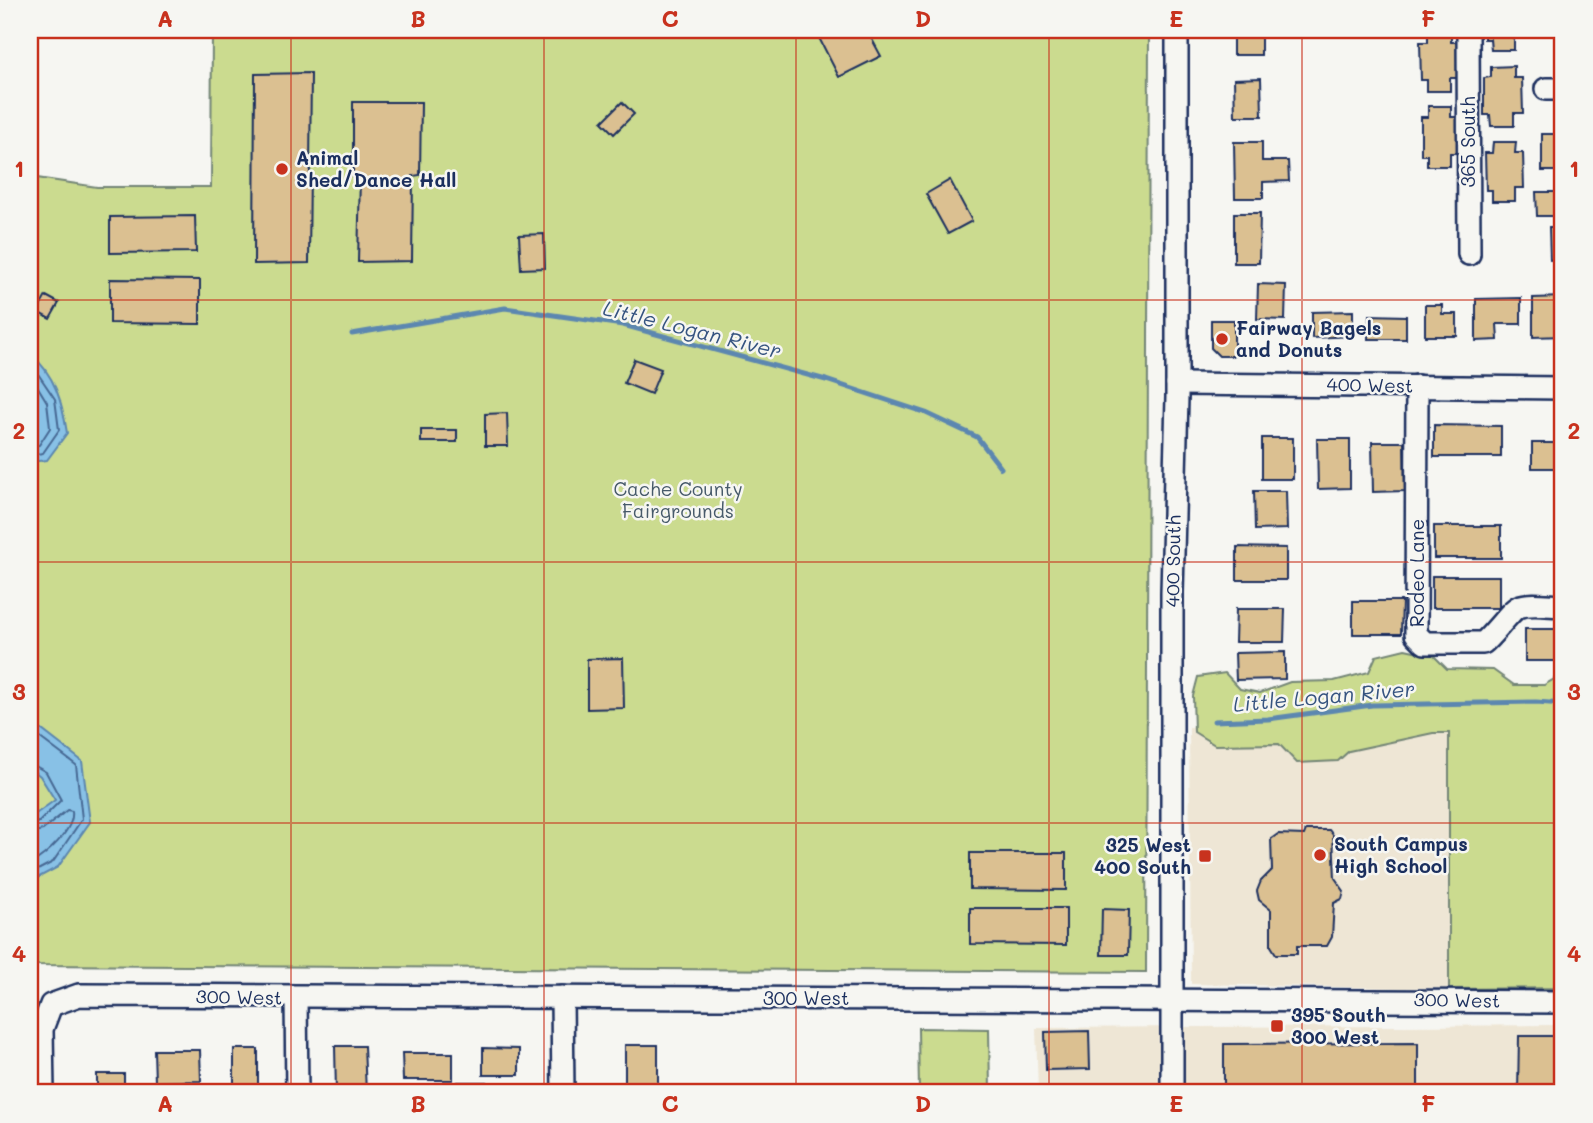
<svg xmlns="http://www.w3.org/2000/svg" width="1593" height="1123" font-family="Mali,sans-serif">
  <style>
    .built { fill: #eee6d5 }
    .green { fill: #cbdb8f; stroke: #738576; stroke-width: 2 }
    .water { fill: #88c1e6; stroke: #5c87b0; stroke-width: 2 }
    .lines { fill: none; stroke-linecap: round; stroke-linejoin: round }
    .shore { stroke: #476994; stroke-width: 2 }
    .stream { stroke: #5c87b0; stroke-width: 5 }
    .building { fill: #dbc091; stroke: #1b2f5e; stroke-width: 2 }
    .minor-casing { stroke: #1b2f5e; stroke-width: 26 }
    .minor { stroke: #f6f6f2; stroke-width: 21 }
    .grid { fill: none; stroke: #c8321e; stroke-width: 2; stroke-opacity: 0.55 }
    .poi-dot { fill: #c8321e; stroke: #f6f6f2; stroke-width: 2.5 }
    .labels { text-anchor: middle; stroke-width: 5; stroke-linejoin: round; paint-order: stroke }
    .street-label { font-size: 19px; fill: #1b2f5e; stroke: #f6f6f2 }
    .poi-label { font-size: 19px; font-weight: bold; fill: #1b2f5e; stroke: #f6f6f2; text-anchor: start }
    .park-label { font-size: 19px; fill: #475a6a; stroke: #f6f6f2 }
    .water-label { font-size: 21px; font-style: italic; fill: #365480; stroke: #f6f6f2 }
    .neatline { fill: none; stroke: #c8321e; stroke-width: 2.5 }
    .grid-label { font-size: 23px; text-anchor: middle; font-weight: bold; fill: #c8321e }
  </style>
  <rect width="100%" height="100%" fill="#f6f6f2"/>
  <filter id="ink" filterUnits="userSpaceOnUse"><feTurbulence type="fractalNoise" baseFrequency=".0143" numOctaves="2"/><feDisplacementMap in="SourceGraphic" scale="14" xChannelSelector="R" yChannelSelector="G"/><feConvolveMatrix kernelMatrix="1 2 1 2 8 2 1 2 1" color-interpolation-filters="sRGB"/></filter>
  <g filter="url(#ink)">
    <g class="built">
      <path d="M1449 724V989L1191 984 1189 727Z"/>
      <path d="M1563 1025V1093H1038L1036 1028Z"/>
    </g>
    <g class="green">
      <path d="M212 30H1149L1146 972 30 965V177L97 187H211Z"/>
      <path d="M1405 649 1433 655 1447 669 1493 670 1514 685H1544L1563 674V988L1449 989V733H1433L1349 751 1338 761 1297 763 1279 744 1215 745 1194 732 1193 696 1198 677 1225 673 1240 689 1260 693 1290 682 1334 681 1369 672 1376 656Z"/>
      <path d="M918 1028 989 1029 990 1093H919Z"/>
    </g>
    <g class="water">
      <path d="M30 353C55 375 62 401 67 433L47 460 30 462Z"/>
      <path d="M30 728 42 730 82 761 90 822 58 867 30 882V818L55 800 40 776 30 768Z"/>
    </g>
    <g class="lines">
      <g class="shore">
        <path d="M30 362 55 399 59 430 43 453 30 455"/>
        <path d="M30 374 47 402 50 428 39 445 30 446"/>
        <path d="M30 735 39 737 76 765 82 819 53 862 30 874"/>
        <path d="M30 763 46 772 61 800 39 822 30 825"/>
        <path d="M30 833 43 830 67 810 72 811C75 830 45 856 30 864"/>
      </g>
      <g class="stream">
        <path d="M352 334 505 308 623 325 826 380 926 413 977 437 1001 468"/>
        <path d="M1214 721 1268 719 1372 705 1536 702 1563 704"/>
      </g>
    </g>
    <g class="building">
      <path d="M815 30H867L881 56 839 77Z"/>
      <rect x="1233" y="30" width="28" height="25"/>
      <path d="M1484 30H1522L1523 37H1514V50H1491L1490 39H1484Z"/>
      <path d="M1428 31H1451V42H1459V78H1450V91H1427V80H1421L1420 42H1428Z"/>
      <path d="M1514 66V78H1522L1523 113H1514V126H1491L1490 115H1484V78L1491 77V67Z"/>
      <path d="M311 73 309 263 254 264 255 74Z"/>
      <path d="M1261 78 1262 116H1235L1234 79Z"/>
      <path d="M353 102H421L420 175 413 176 412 261 358 262 360 177H353Z"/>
      <path d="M622 102 634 114 614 134 602 122Z"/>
      <path d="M1428 106H1451V117H1459V153H1450V166H1427V155H1421V117H1428Z"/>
      <rect x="1542" y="134" width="21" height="37"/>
      <path d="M1234 142H1262V161H1288L1289 181 1263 182V198H1235Z"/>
      <path d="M1493 142H1516L1515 153H1523L1524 188H1515V201H1492V190H1486L1485 153H1492Z"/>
      <path d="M950 180 972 221 948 234 926 194Z"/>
      <path d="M1536 192H1559V216H1537Z"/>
      <path d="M1234 213H1260L1259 263H1234Z"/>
      <path d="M195 216 196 252 110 253V217Z"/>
      <path d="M1549 227H1563V259L1550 260Z"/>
      <path d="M544 234 545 268 521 269 519 235Z"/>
      <path d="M110 279 200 280V324L110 323Z"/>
      <path d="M1258 284 1286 285 1285 320 1257 319Z"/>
      <path d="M46 296 59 303 50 319 37 312Z"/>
      <path d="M1563 297V336L1533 337V298Z"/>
      <path d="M1521 298V324H1497L1498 340 1476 341V299Z"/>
      <path d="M1425 305H1442V314H1457V336H1425Z"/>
      <path d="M1353 311V336L1312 338V312Z"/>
      <path d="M1369 315 1406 316V339H1368Z"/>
      <path d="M1211 320H1234V356H1219L1211 348Z"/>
      <path d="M634 359 661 369 651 394 624 383Z"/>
      <path d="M507 413 508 446H485V414Z"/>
      <path d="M1434 425 1501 426V457H1434Z"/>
      <rect x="421" y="430" width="36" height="12"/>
      <rect x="1262" y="438" width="31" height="41"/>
      <path d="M1317 439H1350V488L1318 489Z"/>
      <path d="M1372 442H1404L1405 491 1373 492Z"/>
      <rect x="1532" y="443" width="31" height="25"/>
      <path d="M1254 491H1286L1287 529 1255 530Z"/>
      <rect x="1434" y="526" width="67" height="32"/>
      <path d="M1237 547 1286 548V580H1237Z"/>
      <rect x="1432" y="576" width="67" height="32"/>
      <path d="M1353 601H1402L1401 634H1353Z"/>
      <path d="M1236 609H1285L1284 642H1235Z"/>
      <rect x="1525" y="629" width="38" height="32"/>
      <path d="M1285 652V679L1236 680 1235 653Z"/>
      <path d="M623 658 624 708 587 709V659Z"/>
      <path d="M1306 830H1329L1333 835 1335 878 1344 891 1342 899 1334 903 1332 937 1327 946H1297V954H1276L1271 946V910L1259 900 1257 891 1261 881 1272 870 1271 839 1278 834 1304 835Z"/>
      <path d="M970 853H1066V890L970 889Z"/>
      <path d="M970 908H1066V945L970 944Z"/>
      <path d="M1102 909 1129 910 1128 955H1101Z"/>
      <path d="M1089 1031 1090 1069 1046 1070 1045 1032Z"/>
      <path d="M1519 1036H1563V1093H1518Z"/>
      <path d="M1418 1043V1093H1224V1044Z"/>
      <rect x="625" y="1045" width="33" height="45"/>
      <path d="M335 1046H364L366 1093H336Z"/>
      <path d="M483 1048 519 1049V1075H483Z"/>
      <rect x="234" y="1049" width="24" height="41"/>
      <path d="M154 1050H200L201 1081 155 1082Z"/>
      <path d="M402 1053H453V1080H403Z"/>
      <rect x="97" y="1074" width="27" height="19"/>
      <rect x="458" y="1082" width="29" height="11"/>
    </g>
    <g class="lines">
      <g class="minor-casing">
        <g id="minor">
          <path d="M1468 30 1469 254"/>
          <path d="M1546 89H1563"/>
          <path d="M1177 384 1563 388"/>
          <path d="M1417 386 1416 634 1425 643H1483C1492 636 1512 609 1518 607 1530 602 1550 606 1563 606"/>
          <path d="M562 997 563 1093"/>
          <path d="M296 998 297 1093"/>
          <path d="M43 1093 42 1029 51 1005 79 995 1563 1002"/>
          <path d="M1172 1093V593L1177 397V30"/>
        </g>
      </g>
      <use href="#minor" class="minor"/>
    </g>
  </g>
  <path class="grid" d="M291 30V1093M544 30V1093M796 30V1093M1049 30V1093M1302 30V1093M30 300H1563M30 562H1563M30 823H1563"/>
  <g class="poi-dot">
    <circle cx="282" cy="169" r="7"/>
    <circle cx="1222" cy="339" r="7"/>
    <circle cx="1320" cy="855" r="7"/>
    <rect x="1198" y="849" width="14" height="14" rx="3.5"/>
    <rect x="1270" y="1019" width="14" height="14" rx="3.5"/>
  </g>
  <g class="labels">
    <g class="street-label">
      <text transform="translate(1468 142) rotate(-90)" y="7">365 South</text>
      <text transform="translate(1370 385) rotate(1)" y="7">400 West</text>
      <text transform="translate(1173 561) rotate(-89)" y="7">400 South</text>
      <text transform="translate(1417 573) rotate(-90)" y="7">Rodeo Lane</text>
      <text transform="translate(239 997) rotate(1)" y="7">300 West</text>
      <text x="806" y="1005">300 West</text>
      <text transform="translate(1457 1000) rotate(1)" y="7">300 West</text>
    </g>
    <g class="poi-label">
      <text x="296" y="165">Animal<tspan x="296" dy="22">Shed/Dance Hall</tspan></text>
      <text x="1236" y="335">Fairway Bagels<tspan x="1236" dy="22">and Donuts</tspan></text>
      <text x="1334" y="851">South Campus<tspan x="1334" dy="22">High School</tspan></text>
      <text x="1191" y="852" text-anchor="end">325 West<tspan x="1191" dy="22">400 South</tspan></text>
      <text x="1291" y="1022">395 South<tspan x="1291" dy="22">300 West</tspan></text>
    </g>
    <g class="park-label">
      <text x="678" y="496">Cache County<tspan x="678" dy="22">Fairgrounds</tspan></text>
    </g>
    <g class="water-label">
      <text transform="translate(692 330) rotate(14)" y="7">Little Logan River</text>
      <text transform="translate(1324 697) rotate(-5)" y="7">Little Logan River</text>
    </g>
  </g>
  <rect width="1593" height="1123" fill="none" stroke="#f6f6f2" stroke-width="77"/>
  <rect x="38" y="38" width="1516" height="1046" class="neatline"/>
  <g class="grid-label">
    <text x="165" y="27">A</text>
    <text x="418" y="27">B</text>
    <text x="670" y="27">C</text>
    <text x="923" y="27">D</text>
    <text x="1176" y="27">E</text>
    <text x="1428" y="27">F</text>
    <text x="19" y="177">1</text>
    <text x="1574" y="177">1</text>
    <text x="19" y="439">2</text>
    <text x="1574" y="439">2</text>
    <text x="19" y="700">3</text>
    <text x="1574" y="700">3</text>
    <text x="19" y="962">4</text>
    <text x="1574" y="962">4</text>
    <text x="165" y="1112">A</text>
    <text x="418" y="1112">B</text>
    <text x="670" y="1112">C</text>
    <text x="923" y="1112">D</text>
    <text x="1176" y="1112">E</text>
    <text x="1428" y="1112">F</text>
  </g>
</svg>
